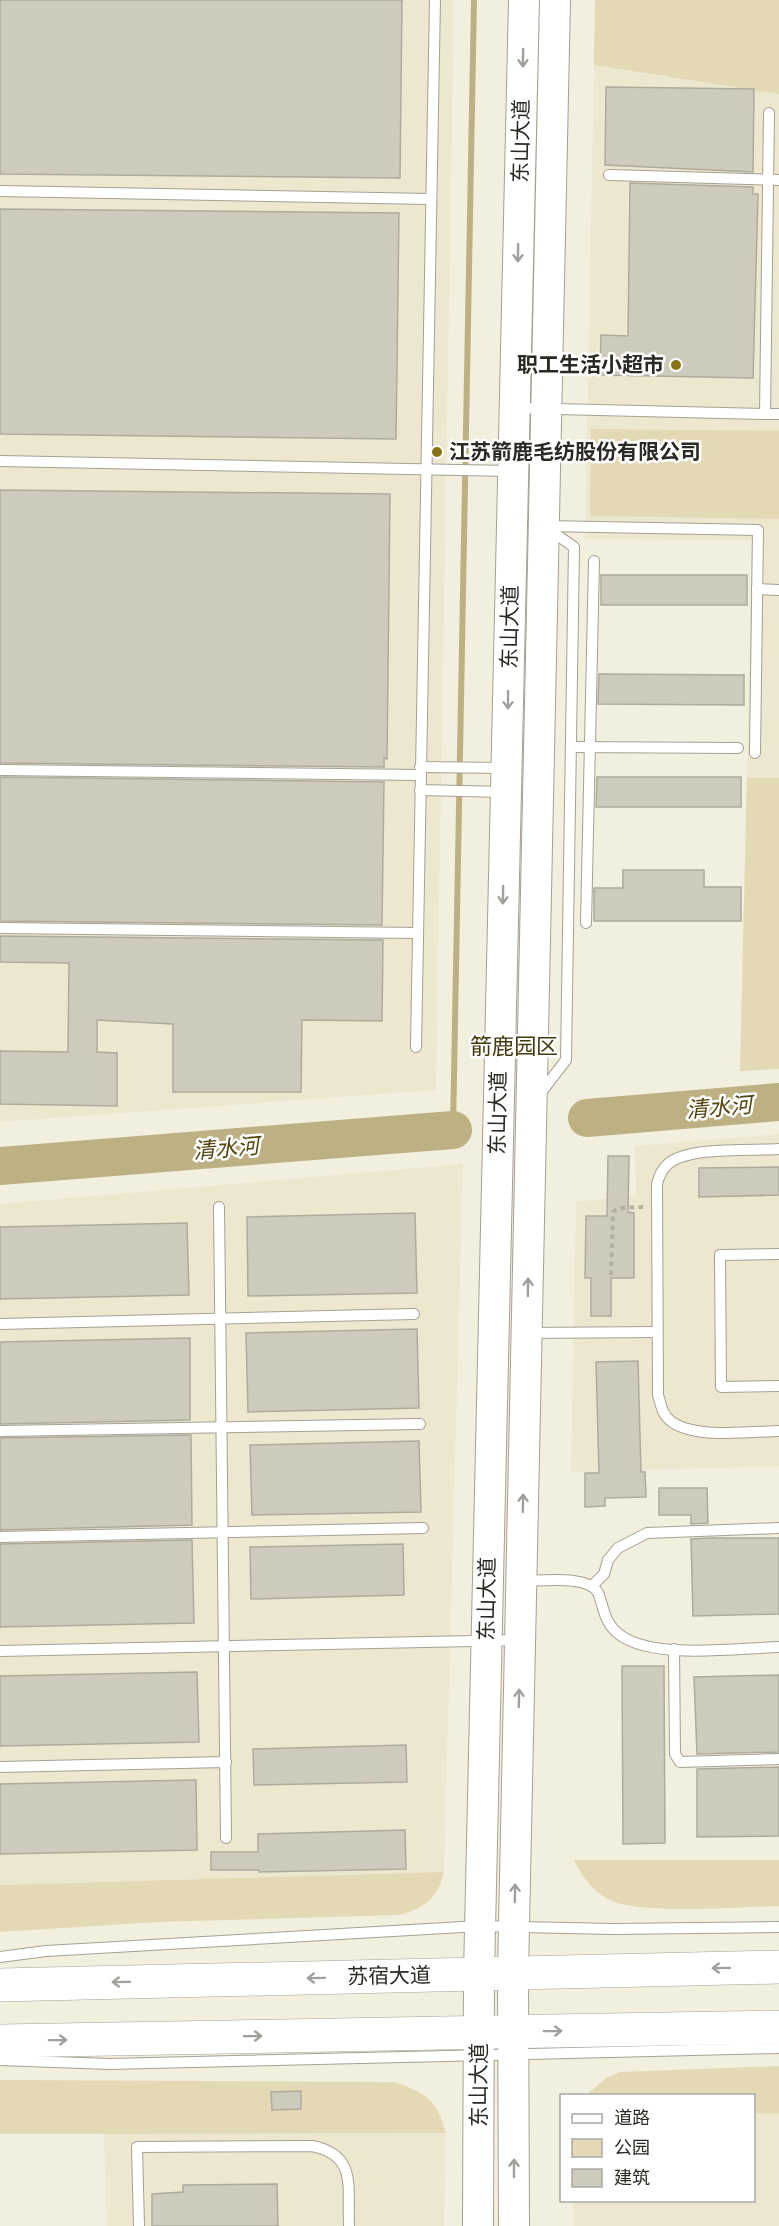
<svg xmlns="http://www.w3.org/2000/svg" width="779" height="2226" font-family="'Fira Sans Condensed','Noto Sans SC',sans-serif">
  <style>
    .built { fill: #ede7cf }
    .green { fill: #e3dab5 }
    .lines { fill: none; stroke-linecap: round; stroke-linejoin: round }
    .stream { stroke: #bdb184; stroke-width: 6 }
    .river { stroke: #bdb184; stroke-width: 38 }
    .building { fill: #cfcbbc; stroke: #afab9c; stroke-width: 1.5 }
    .service-casing { stroke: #a5a192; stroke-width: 12 }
    .secondary-casing { stroke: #a5a192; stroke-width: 32 }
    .primary-casing { stroke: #a5a192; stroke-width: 34 }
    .path { stroke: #b3b0a3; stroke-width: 4; stroke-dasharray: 4.5 4.5; stroke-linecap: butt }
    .service { stroke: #fff; stroke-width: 10 }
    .secondary { stroke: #fff; stroke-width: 30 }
    .primary { stroke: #fff; stroke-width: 33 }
    .oneway { stroke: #9f9f9c }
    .poi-dot { fill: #887315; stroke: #fff; stroke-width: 2 }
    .labels { text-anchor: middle; stroke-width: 5; stroke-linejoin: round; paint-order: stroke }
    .street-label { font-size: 21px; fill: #2a2923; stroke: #fff }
    .poi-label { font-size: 21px; font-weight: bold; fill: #2a2923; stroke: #fff; text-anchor: end }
    .neighbourhood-label { font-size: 22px; fill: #43380f; stroke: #fff }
    .water-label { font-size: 22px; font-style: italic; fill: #53460d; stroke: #fff }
  </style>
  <rect width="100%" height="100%" fill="#f3efdf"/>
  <g class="built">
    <path d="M0 0H454L436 1090 0 1122Z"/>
    <path d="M594 65 779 94V1069L740 1071 752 540 585 539Z"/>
    <path d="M779 1134V1466L571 1472 576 1202 636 1195 635 1146Z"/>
    <path d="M463 1164 444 1872 0 1885V1204Z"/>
    <path d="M754 2113H779V2226H573V2201L754 2200Z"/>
    <path d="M104 2133H446L444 2226H106Z"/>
  </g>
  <g class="green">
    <path d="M595 0H779V94L594 65Z"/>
    <path d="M591 429 779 431V519L590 516Z"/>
    <path d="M747 778H779V1069L740 1071Z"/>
    <path d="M574 1860H779V1906C741 1907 640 1915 610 1900 592 1891 583 1878 574 1860Z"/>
    <path d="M444 1872C438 1898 425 1908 399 1915L158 1922 0 1932V1885Z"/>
    <path d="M779 2066V2113H754V2096L586 2095 606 2078 620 2072Z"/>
    <path d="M0 2080 395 2082C428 2095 436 2098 446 2133L0 2134Z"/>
  </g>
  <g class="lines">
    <path class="stream" d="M453 1130 474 0"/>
    <g class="river">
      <path d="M587 1118 779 1102"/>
      <path d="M0 1166 453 1130"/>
    </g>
  </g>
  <g class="building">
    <path d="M0 0H402L400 178 0 174Z"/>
    <path d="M606 87 754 89 753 172 605 165Z"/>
    <path d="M630 183 753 187V194H758L753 378 600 375 601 335 628 336Z"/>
    <path d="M0 209 399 213 396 439 0 434Z"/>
    <path d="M0 490 390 494 387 759 384 758V767L0 763Z"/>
    <rect x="601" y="575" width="146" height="30"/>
    <path d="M599 674 744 675V705L598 704Z"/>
    <path d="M0 777 384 782 382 925 0 921Z"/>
    <path d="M597 777H741V807H596Z"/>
    <path d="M623 870H704V887H741V921H594V888H623Z"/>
    <path d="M0 936 383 940 382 1021 302 1020 301 1092H173V1024L97 1020V1052L117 1053V1106L0 1104V1051L68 1052 69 963 0 962Z"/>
    <path d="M608 1156H629L628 1212 634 1213V1278H611V1316H591V1278H585L586 1216H607Z"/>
    <path d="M779 1167V1195L699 1197V1168Z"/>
    <path d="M415 1213 417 1293 248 1296 247 1217Z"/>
    <path d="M187 1223 189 1295 0 1299V1227Z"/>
    <path d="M417 1329 419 1408 248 1412 246 1333Z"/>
    <path d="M190 1338V1420L0 1424V1342Z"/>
    <path d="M638 1361 641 1472H645L646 1497 605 1498V1506L585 1507V1473H599L596 1362Z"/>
    <path d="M191 1435 192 1525 0 1530V1438Z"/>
    <path d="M419 1441 421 1512 252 1515 250 1445Z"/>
    <path d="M659 1488H707L708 1523 691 1524V1515H659Z"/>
    <path d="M708 1538H779V1614L693 1616 691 1539Z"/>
    <path d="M192 1540 194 1623 0 1627V1544Z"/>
    <path d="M403 1544 404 1595 251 1599 250 1547Z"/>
    <path d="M622 1666H664L665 1843 623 1844Z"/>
    <path d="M197 1672 199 1742 0 1746V1676Z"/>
    <path d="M779 1675V1752L697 1754 694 1677Z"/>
    <path d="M406 1745 407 1782 254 1785 253 1749Z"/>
    <path d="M779 1767V1836L697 1837V1769Z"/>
    <path d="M196 1780 197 1850 0 1854V1784Z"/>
    <path d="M405 1830 406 1869 259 1872V1870H211V1852H258V1834Z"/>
    <path d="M301 2091V2109L272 2110 271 2092Z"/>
    <path d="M277 2184 278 2226H152V2194L183 2192V2185Z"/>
  </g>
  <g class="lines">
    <g class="service-casing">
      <g id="service">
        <path d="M609 175 779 180"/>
        <path d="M0 191 431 199"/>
        <path d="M515 408 765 414 769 113"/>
        <path d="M765 414H779"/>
        <path d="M0 461 513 471"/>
        <path d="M545 526 758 530 755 753"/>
        <path d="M757 589 779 590"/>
        <path d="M571 747 738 748"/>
        <path d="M420 767 504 768"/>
        <path d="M0 770 420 775"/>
        <path d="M420 790 504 792"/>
        <path d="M586 923 594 561"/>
        <path d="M0 928 418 933"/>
        <path d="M416 1047 435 0"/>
        <path d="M539 1095 566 1060 574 547 547 528"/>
        <path d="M779 1149C752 1151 689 1146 668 1164 662 1169 659 1176 657 1184L658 1395C660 1401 661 1408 664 1413 679 1442 751 1431 779 1431"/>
        <path d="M219 1207 226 1838"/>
        <path d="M779 1254 720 1255 721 1387 779 1386"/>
        <path d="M0 1324 414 1314"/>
        <path d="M527 1333 657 1332"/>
        <path d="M0 1431 420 1424"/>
        <path d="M0 1537 423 1528"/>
        <path d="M522 1581C541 1581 592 1574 599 1595 604 1610 605 1624 620 1635 654 1660 737 1648 779 1647"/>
        <path d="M593 1585 604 1574 608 1560 618 1548 647 1533 779 1528"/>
        <path d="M674 1649 675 1754 680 1762 779 1759"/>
        <path d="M0 1651 519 1640"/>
        <path d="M0 1767 226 1762"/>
        <path d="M0 1957 46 1951 480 1926 613 1929 779 1927"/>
        <path d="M0 2060 109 2064 779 2048"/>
        <path d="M139 2226 137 2147 312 2146C358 2155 347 2188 349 2226"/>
      </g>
    </g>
    <g class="secondary-casing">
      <g id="secondary">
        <path d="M478 2226 479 1974 524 0"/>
        <path d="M514 2226 513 1972 555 0"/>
      </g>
    </g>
    <g class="primary-casing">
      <g id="primary">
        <path d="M0 1985 779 1967"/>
        <path d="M0 2041 779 2027"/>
      </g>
    </g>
    <path class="path" d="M611 1275 613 1212 618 1208 644 1207"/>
    <use href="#service" class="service"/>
    <use href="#secondary" class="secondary"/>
    <use href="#primary" class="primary"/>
  </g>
  <defs><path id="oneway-shaft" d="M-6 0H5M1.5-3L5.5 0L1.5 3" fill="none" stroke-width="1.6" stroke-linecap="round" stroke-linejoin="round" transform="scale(1.5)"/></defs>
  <g class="oneway">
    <use href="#oneway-shaft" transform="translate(523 58) rotate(91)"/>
    <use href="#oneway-shaft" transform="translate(518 253) rotate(91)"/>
    <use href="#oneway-shaft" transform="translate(508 700) rotate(91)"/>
    <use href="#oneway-shaft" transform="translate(503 895) rotate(91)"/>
    <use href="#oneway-shaft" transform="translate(528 1287) rotate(-89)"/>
    <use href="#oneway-shaft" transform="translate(523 1503) rotate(-89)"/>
    <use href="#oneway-shaft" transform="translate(519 1698) rotate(-89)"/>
    <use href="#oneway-shaft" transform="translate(515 1893) rotate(-89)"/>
    <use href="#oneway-shaft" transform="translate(721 1968) rotate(179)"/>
    <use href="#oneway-shaft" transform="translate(316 1978) rotate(179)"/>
    <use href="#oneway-shaft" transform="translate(121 1982) rotate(179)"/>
    <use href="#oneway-shaft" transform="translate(553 2031) rotate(-1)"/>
    <use href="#oneway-shaft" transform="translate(253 2036) rotate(-1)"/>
    <use href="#oneway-shaft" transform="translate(58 2040) rotate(-1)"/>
    <use href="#oneway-shaft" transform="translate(514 2168) rotate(-90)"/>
  </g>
  <g class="poi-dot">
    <circle cx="676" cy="365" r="6"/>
    <circle cx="437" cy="452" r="6"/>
  </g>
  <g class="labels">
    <g class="street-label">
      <text transform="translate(521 141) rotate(-89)" y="7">东山大道</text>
      <text transform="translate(510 627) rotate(-89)" y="7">东山大道</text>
      <text transform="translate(498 1113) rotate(-89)" y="7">东山大道</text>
      <text transform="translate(487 1599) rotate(-89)" y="7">东山大道</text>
      <text transform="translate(389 1976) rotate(-1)" y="7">苏宿大道</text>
      <text transform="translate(479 2085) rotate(-90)" y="7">东山大道</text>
    </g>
    <g class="poi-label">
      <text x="664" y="372">职工生活小超市</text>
      <text x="449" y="459" text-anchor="start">江苏箭鹿毛纺股份有限公司</text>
    </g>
    <g class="neighbourhood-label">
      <text x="514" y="1054">箭鹿园区</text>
    </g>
    <g class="water-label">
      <text transform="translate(719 1107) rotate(-5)" y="8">清水河</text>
      <text transform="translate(226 1148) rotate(-5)" y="8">清水河</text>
    </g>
  </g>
  <rect x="560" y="2094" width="195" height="108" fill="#ffffff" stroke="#aaa9a7" stroke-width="1.5"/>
  <rect x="572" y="2114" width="30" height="9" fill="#ffffff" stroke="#aaa9a7" stroke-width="1.5"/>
  <text x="614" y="2124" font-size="18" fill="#2a2923">道路</text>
  <rect x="572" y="2139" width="30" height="18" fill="#e3dab5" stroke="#aaa9a7" stroke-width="1.5"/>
  <text x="614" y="2154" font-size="18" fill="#2a2923">公园</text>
  <rect x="572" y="2169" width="30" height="18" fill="#cfcbbc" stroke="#aaa9a7" stroke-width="1.5"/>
  <text x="614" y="2184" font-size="18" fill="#2a2923">建筑</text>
</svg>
